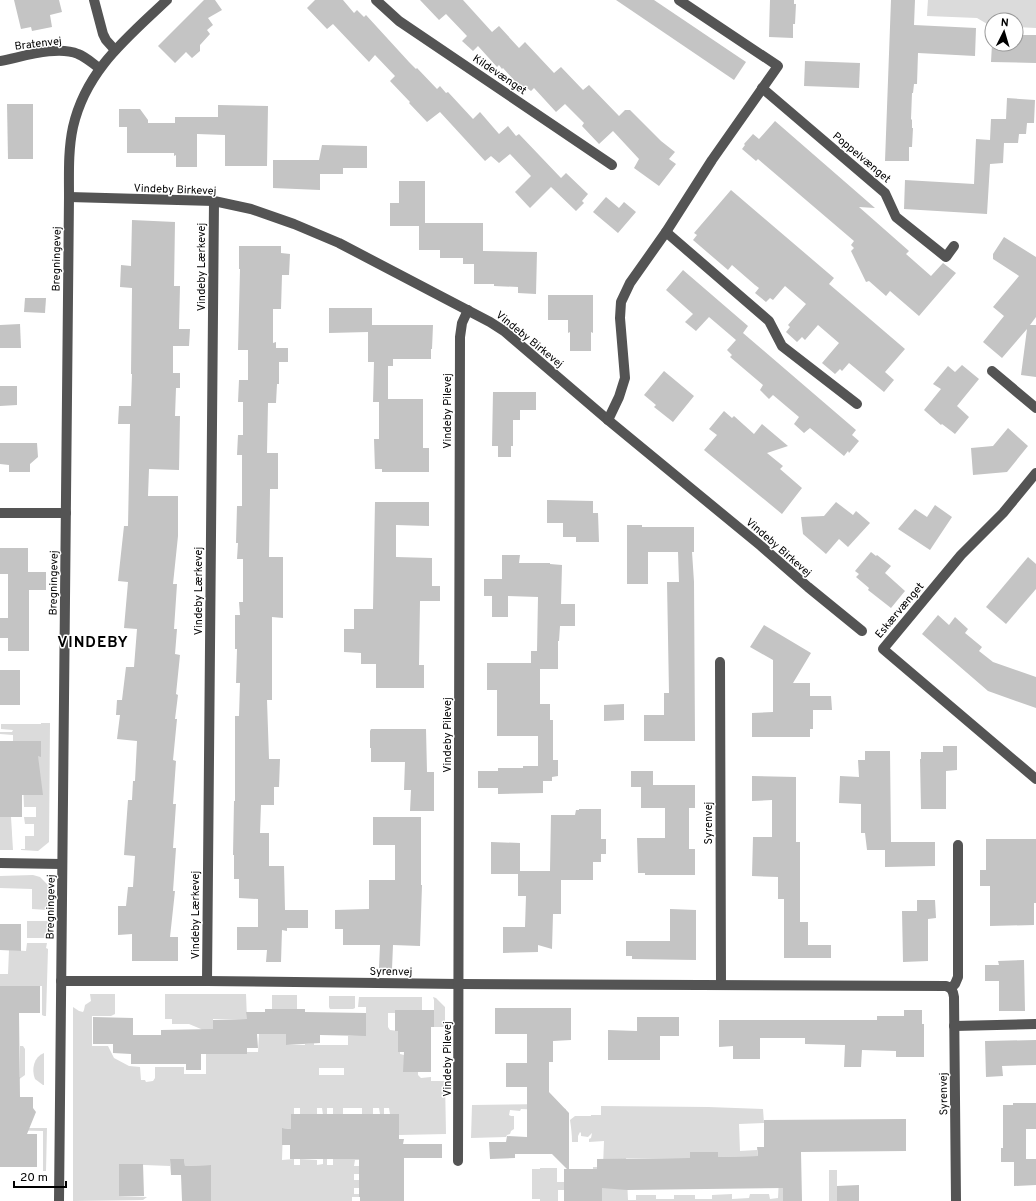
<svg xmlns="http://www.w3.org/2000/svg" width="1036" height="1201" font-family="Overpass,sans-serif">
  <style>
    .green { fill: #dbdbdb; fill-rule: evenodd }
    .building { fill: #c4c4c4 }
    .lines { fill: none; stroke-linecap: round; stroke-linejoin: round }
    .minor { stroke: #545454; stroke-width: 10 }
    .labels { text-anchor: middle; stroke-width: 3; stroke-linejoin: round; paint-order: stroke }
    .street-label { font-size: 11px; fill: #000; stroke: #fff }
    .district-label { font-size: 15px; font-weight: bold; letter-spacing: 1px; fill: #000; stroke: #fff }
  </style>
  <rect width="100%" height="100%" fill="#fff"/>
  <g class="green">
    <path d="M928 0H1036V28L1016 27V20H992V25H989L977 18 927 16Z"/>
    <path d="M41 723H50L49 842 38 851 21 850V849H25V836H34V824H25L24 817H36V807H24L23 781 13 757V735L0 734V732H12L13 730 1 729V724H41Z"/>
    <path d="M0 817H11L13 850H0Z"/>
    <path d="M33 875 40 877 49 886 48 910 32 909V889L0 888V876Z"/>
    <rect x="27" y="921" width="21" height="17"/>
    <path d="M27 943H47L46 948 48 949 46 1016H44L42 1015V986H0V974H8L9 950 26 951Z"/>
    <path d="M90 994H115V1014L111 1016H92V1046H108L114 1058 129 1066 140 1067 141 1080H145L146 1082 153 1081 155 1078V1067H184V1074H206V1044L246 1054 247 1052H258L259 1034H286V1045H305V1044L314 1043V1045H348V1036L366 1035V1007H358L359 997H422V1010H395V1013H388V1027L390 1030 398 1031V1051L400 1052V1054L404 1055V1071L418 1072V1075L421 1078 431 1077V1081H445L446 1134 399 1135V1115L390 1114 389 1108H384V1115L380 1114 379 1108H373V1115H362V1108H343V1115H333V1108H327V1114L323 1115 322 1108H317V1114H300V1108H294V1114L291 1115V1129L283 1128 282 1160 294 1159V1165H300V1159L317 1160V1165L323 1164V1159H327V1165H333V1159H352L359 1152V1160H355L354 1166H359V1174H354V1180H359V1188H354V1194H359V1197H352V1201H211V1165L185 1166 184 1159H170V1166L119 1164V1196L147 1197 143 1200 73 1201V1007L79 1011 83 1012 84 1010 85 1005 91 1001ZM319 1068H344V1075H319Z"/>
    <path d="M165 994H246L247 1019H213V1038L205 1039 201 1029 189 1024H172V1019H165Z"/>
    <rect x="272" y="995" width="25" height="14"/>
    <path d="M329 996H355V1008L353 1009H330L329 1007Z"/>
    <path d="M433 997 436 998 445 1007V1027H434V1000Z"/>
    <path d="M20 1046H23L25 1049V1075L18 1080 5 1077H20Z"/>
    <path d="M44 1053V1085H43L35 1079C31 1069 34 1057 44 1053Z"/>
    <path d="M549 1104 566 1109V1111L521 1109 520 1111 510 1110 509 1115 511 1116H514V1129L511 1131 510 1134 507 1135 506 1137 471 1138 472 1105Z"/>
    <path d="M601 1106 708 1107 763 1109 764 1123 739 1124 740 1151 757 1150 758 1156 718 1157V1152H690V1158H626L628 1200H636V1195H656V1199H674V1195H695V1199H712V1195L732 1194V1199L749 1198 750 1194H769L770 1199 778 1198 779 1178 789 1201H602V1198L593 1201V1167H603L604 1141 589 1142V1139L591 1138 592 1133 588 1137 581 1136V1133L580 1132 578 1136V1142H572C572 1134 571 1127 570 1120L575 1116H591V1115H601Z"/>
    <path d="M0 1128H47L46 1171H43V1131L0 1130Z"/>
    <path d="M540 1168H557V1182H564V1190H558V1201H540V1199H532V1169H540Z"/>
    <rect x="829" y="1170" width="8" height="31"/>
  </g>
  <g class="building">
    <path d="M14 0H59L62 12 50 15 52 27 32 31 31 27 21 29Z"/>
    <path d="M204 0H215L222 10 208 18 213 25 207 30 210 34 200 45V51L192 58 186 52 175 63 158 46Z"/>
    <path d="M315 0H343L354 13 357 10 364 17 366 15 409 62 416 69 417 68 437 89 440 86 446 93 448 92 473 119 480 112 499 134 508 126 516 136 519 134 561 178 566 173 588 194 582 201 584 203 576 211 551 187 530 208 515 192 531 176 510 154 499 163 491 156 485 161 440 112 427 122 409 103 410 102 390 81 395 76 375 55 369 62 333 24 327 29 307 8Z"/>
    <path d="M420 0H463L492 32 499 26 519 48 525 42 554 73 561 67 583 90 589 85 619 116 625 110H630L661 141 675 152 669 159 676 164 659 186 634 168 639 159 613 131 599 144 582 126 584 123 565 104 556 112 534 88 531 91 527 88 524 91 503 68 502 69 499 65 497 67 478 46 473 51 462 41 467 36 446 14 439 20Z"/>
    <path d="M616 0H654L746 62 734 80Z"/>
    <path d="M770 0H794V4H796L795 24H793V38L769 37Z"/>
    <path d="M891 0H915L914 25 976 28 975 56 918 53 917 84H914L913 93H912L911 119 912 120V128H913L912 147H909V161H885Z"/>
    <path d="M1016 35H1036V63L991 62 992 44H1016Z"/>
    <path d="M805 61 860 63 859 88 804 86Z"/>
    <path d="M1007 98 1035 100 1034 123H1027L1026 134H1019L1018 143H1004L1003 163 990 164 987 214 904 209 905 180 974 184 976 139 990 140 991 119H1006Z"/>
    <path d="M7 104H33V159H8Z"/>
    <path d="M218 105 268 106 267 166H225V135L197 134V167H176V155L174 156V153H127V127H119V109H140L148 120V123H175V117H218Z"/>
    <path d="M775 121 875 208 859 207 909 251 906 254 931 276 943 263 956 273 919 316 890 291 886 296 869 281 866 282 851 251 854 248 851 245 854 241 758 159 756 161 742 149 745 145 744 144 753 134 759 139Z"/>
    <path d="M322 145 367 146V168H343V174H320V190L273 188V160H319Z"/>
    <path d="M399 181H425V223H483V251L537 252 536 294 518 293V287L494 286V284H474V264H463V258H440V250H419V226H390V203H399Z"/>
    <path d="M731 190 834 278 829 284 905 349 885 372 894 380 884 392 849 363 842 371 840 369 835 374 822 363 839 343 818 325 805 340 802 337 797 342 786 332 790 327 788 325 806 304 785 286 773 300 770 298 766 302 755 293 759 288 755 285 732 265 728 270 693 240 697 235 694 233Z"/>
    <path d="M606 197 619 208 624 202 636 212 618 233 593 212Z"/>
    <path d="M132 220 175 222 174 286H180L179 329H190L189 346H173V373H180V388H176L175 416H180L179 470 149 469 148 496H178V536L173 584H177L174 629H177L175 654 180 655 176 694 178 695 175 719H177L173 760 176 761 173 804H176L173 848H176L173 891H175L170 937H178V961H132V934L118 935V906H126L128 887H133L135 856 124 855 128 800H132L133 781H135L137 741 117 739 120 715H116L117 700H122L126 667H134L137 629 124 628 128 582 118 581 124 526H128L130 424H118L119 406H131L132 374H131L132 288 120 287 121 265 131 266Z"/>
    <path d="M1004 237 1036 257V317L1030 325H1036V377L1021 375 1027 329 1002 358 983 342 1004 316 993 307 1019 276 993 259V254Z"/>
    <path d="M239 246H281V253L290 254 289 275H282L281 309H273V343L276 342V348H288V362H279V384H277L276 403H268L267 453H278V489H270L269 557H283V618L272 617V700H267L269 759H280L279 787H274V805H261L260 833H269V866H284L285 910H308V928H287V931L282 930 281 962H266L267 950H237V927H258V899L239 898V879H234V855H233L234 801H235V716H239L240 683H236L237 649H235V615H240L239 602H243V559H237L238 543H236L237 506H242V455H237L238 435H243V402H238L239 380H248V350H238L240 269H239Z"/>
    <path d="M683 270 748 326 743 333 856 430 852 435 859 441 849 453 848 451 844 456 810 428 804 433 794 424 799 417 773 395 769 399 760 390 763 385 730 357 732 355 727 350 736 340 709 317 696 331 685 322 693 314 666 290Z"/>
    <path d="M548 295H593V333L591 332V351H570V332L568 333V320H548Z"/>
    <path d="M25 298H46L45 313 24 312Z"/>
    <path d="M329 308H372V325H433L432 349H431V359H393V366H388V399H423V448H429V472H382V469H375L374 439H379V402H373L374 362H368V332L329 333Z"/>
    <path d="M20 324 21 348H0V325Z"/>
    <path d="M962 365 979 379 957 406 969 417 955 434 942 424 941 425 924 410 941 389 933 384 948 366 955 372Z"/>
    <path d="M664 371 694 396 673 422 654 407 656 405 644 395Z"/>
    <path d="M0 386H17V405L0 406Z"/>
    <path d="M493 392H536V410H520V420H513V446H511V457H498V446H492Z"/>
    <path d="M724 411 732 418 734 416 754 434 762 424 788 446 767 453 783 466 780 469 802 488 782 514 704 450 717 435 709 429Z"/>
    <path d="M1008 428 1028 446 1007 472 973 475 971 448 993 446Z"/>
    <path d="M0 443H37L38 457 30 464V472H9V465L0 464Z"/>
    <path d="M547 500 593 501V513H598L599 542H576V537H563V523H547Z"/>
    <path d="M375 502H429V526L396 525V557L432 558V586H440V601H420L419 665H424V688H376V664H361V653L344 652V629H354V609H373Z"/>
    <path d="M836 502 853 515 856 511 870 523 848 547 839 539 826 554 803 534 801 517 824 516Z"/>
    <path d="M935 505 952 517 930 550 898 529 915 509 927 517Z"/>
    <path d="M627 525H642V527H694V552H692L694 582 695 741H644V715H664V693H669L667 582H679L678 552H648V584H627Z"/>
    <path d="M0 548H28V572H46V590H29V651H8V638H0V618H8V574H0Z"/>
    <path d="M871 552 876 556 877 555 891 566 885 573 905 591 891 608 868 590 869 588 856 577 859 574 855 571Z"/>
    <path d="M502 555H520L519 563H550V564L562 565 561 604H575V626H560L559 641H558V669H540V704H550V720H553V760H558V776L552 777V781H543V793L498 794V788H478V771H498V768H523V766H538V736H497V690H487V663H531V651H537L538 597 508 596V617H492V596H484V579H502Z"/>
    <path d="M1028 557 1036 564V589L1006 624 986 607Z"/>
    <path d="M938 615 949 625 955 617 968 629 965 633 982 647 979 651 993 662 1036 677V708L988 691 922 634Z"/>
    <path d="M764 625 811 653 793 683H810V696H831L832 710H813V729H810V737H752V713L773 712V660L750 647Z"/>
    <rect x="0" y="670" width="20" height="35"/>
    <path d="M624 704V720L604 721V705Z"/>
    <path d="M371 729H426L427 772H434V811H410L411 790H404L405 762H371V748H370V731Z"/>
    <path d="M0 741H41V757L38 756 43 795H22V817H0Z"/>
    <path d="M943 746H957V770L946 771V809H921L920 759H921V752H943Z"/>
    <path d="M865 751H890L891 842H935V866L885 867V850H867L865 833H861V804L839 803 840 776 859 777 858 760H865Z"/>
    <path d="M631 771H653V785H695V808H689V849H695V875H645V873H638L637 838H665V808H641V787H631Z"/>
    <path d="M752 776 796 777V842H800V922H808V945H831V958H784V899H778V877L752 876 753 837H772V800L752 801Z"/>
    <path d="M579 809H601V839H606V854H601V862H593V880H561V914H553L552 949 538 945V952L503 953V927H525L526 896H518V874H491V842L520 843V871H550L551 815H575L576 810H579Z"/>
    <path d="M373 817H421V885H422L420 946 393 945 392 969 379 968 380 945H343V929H335V910L369 909V880H395V845H373Z"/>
    <path d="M986 839H1036V903H1034V925L990 926V886H980V870H986Z"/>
    <path d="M917 900H935L936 918 928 919V961L903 962 902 911H917Z"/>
    <path d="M670 909 696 910V960L632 959V956H626V941H670Z"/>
    <path d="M0 924H21V951L0 950Z"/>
    <path d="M1024 960 1025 1011H999V981H985V965H999L998 961Z"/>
    <path d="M0 986H40V1013H19L20 1097H33V1108L36 1112 27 1134H37V1167H0Z"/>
    <path d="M495 1008H571V1040L553 1041V1062H549V1092L569 1113V1169H597V1159L690 1158V1152H718V1157L758 1156 757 1147H764V1120L906 1119V1151L801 1152 802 1201H783V1188L627 1190 602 1188V1201H564V1169H567L552 1154H515V1158L490 1159 489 1142H506L507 1136 527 1137V1087H506V1063H527V1034H495Z"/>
    <path d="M265 1009H305V1012L366 1013V1036L320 1035V1043L286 1045V1034H257L258 1048H247V1054H201V1070H186V1064H131V1054L113 1053V1044H93V1017L133 1018V1035H161V1030L213 1029V1020L247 1019 246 1012H265Z"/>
    <path d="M395 1010H434V1027H431V1072H403L404 1052H398V1031H395Z"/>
    <path d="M904 1010H922V1024H924V1057H896V1051L862 1050 861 1067H844L845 1045 805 1044V1038H760V1059H733V1046L719 1047V1020H877V1016H904Z"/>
    <path d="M637 1017H679V1036H660V1060H608V1030L637 1031Z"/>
    <path d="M1036 1040V1065L1002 1066 1003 1076 986 1077 985 1041Z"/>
    <path d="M1013 1103H1036V1129H1026V1159H1036V1185L1014 1186V1162H1001V1148H1003V1105H1013Z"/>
    <path d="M291 1114H399V1139H404L403 1144H442V1158H404V1201H360V1197H359V1159H290V1145H282V1128L291 1129Z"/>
    <path d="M170 1159H184L185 1166 211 1165V1201H182L181 1175H171Z"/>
    <path d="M119 1164H143L144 1196H119Z"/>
    <path d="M859 1185V1201H837V1186Z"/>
  </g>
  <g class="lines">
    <g class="minor">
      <path d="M94 0 103 34 106 40 115 50"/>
      <path d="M376 0 399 21 612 165"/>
      <path d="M0 61C22 57 57 45 78 54 86 57 92 63 99 68"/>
      <path d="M762 88 885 193 896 217 946 257 954 246"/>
      <path d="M69 197 214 201 251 209 294 224 339 243 490 322 504 331 608 420 761 546 808 587 862 631"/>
      <path d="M666 232 769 321 782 346 857 404"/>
      <path d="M992 371 1036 408"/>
      <path d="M608 420 619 397 625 378 620 318 621 302 630 283 666 232 712 160 778 66 679 0"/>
      <path d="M1036 473 1003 513 961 555 883 649 1036 779"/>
      <path d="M0 513H66"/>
      <path d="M720 662 721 985"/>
      <path d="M0 863 62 864"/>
      <path d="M61 981H207L459 984 946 986C952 988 953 991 954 997L956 1201"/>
      <path d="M207 981 214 201"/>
      <path d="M951 988 955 984 958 977V845"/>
      <path d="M954 1026 1036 1024"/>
      <path d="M458 1161 460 337 462 323 468 310"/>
      <path d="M59 1201 69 197C69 174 68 150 73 127 86 70 127 38 167 0"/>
    </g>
  </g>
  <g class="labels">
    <g class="street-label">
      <text transform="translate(38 43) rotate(-7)" y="4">Bratenvej</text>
      <text transform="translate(500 74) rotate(34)" y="4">Kildevænget</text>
      <text transform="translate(862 157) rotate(40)" y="4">Poppelvænget</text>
      <text transform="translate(175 189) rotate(2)" y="4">Vindeby Birkevej</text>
      <text transform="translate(56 259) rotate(-89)" y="4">Bregningevej</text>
      <text transform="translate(201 267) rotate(-90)" y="4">Vindeby Lærkevej</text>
      <text transform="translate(530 339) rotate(39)" y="4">Vindeby Birkevej</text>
      <text transform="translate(447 411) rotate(-90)" y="4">Vindeby Pilevej</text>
      <text transform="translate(779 547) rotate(41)" y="4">Vindeby Birkevej</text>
      <text transform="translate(53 583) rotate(-89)" y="4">Bregningevej</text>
      <text transform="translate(198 591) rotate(-90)" y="4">Vindeby Lærkevej</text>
      <text transform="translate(899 610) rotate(-50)" y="4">Eskærvænget</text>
      <text transform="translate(447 735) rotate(-90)" y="4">Vindeby Pilevej</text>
      <text transform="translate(708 823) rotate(-90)" y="4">Syrenvej</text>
      <text transform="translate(50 907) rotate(-89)" y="4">Bregningevej</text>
      <text transform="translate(195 915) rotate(-90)" y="4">Vindeby Lærkevej</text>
      <text transform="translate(391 971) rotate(1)" y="4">Syrenvej</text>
      <text transform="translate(447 1059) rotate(-90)" y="4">Vindeby Pilevej</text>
      <text transform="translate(943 1094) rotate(-91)" y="4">Syrenvej</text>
    </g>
    <g class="district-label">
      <text x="93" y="647">VINDEBY</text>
    </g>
  </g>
  <g transform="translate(1004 32) rotate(5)"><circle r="19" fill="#ffffff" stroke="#999999"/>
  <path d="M0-3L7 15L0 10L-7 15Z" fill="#000000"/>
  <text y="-6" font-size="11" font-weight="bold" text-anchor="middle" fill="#000000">N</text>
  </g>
  <path d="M14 1181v6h52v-6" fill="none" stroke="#000000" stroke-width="2"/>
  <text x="20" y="1181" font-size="12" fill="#000000" stroke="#ffffff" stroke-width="3" paint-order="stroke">20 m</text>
</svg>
